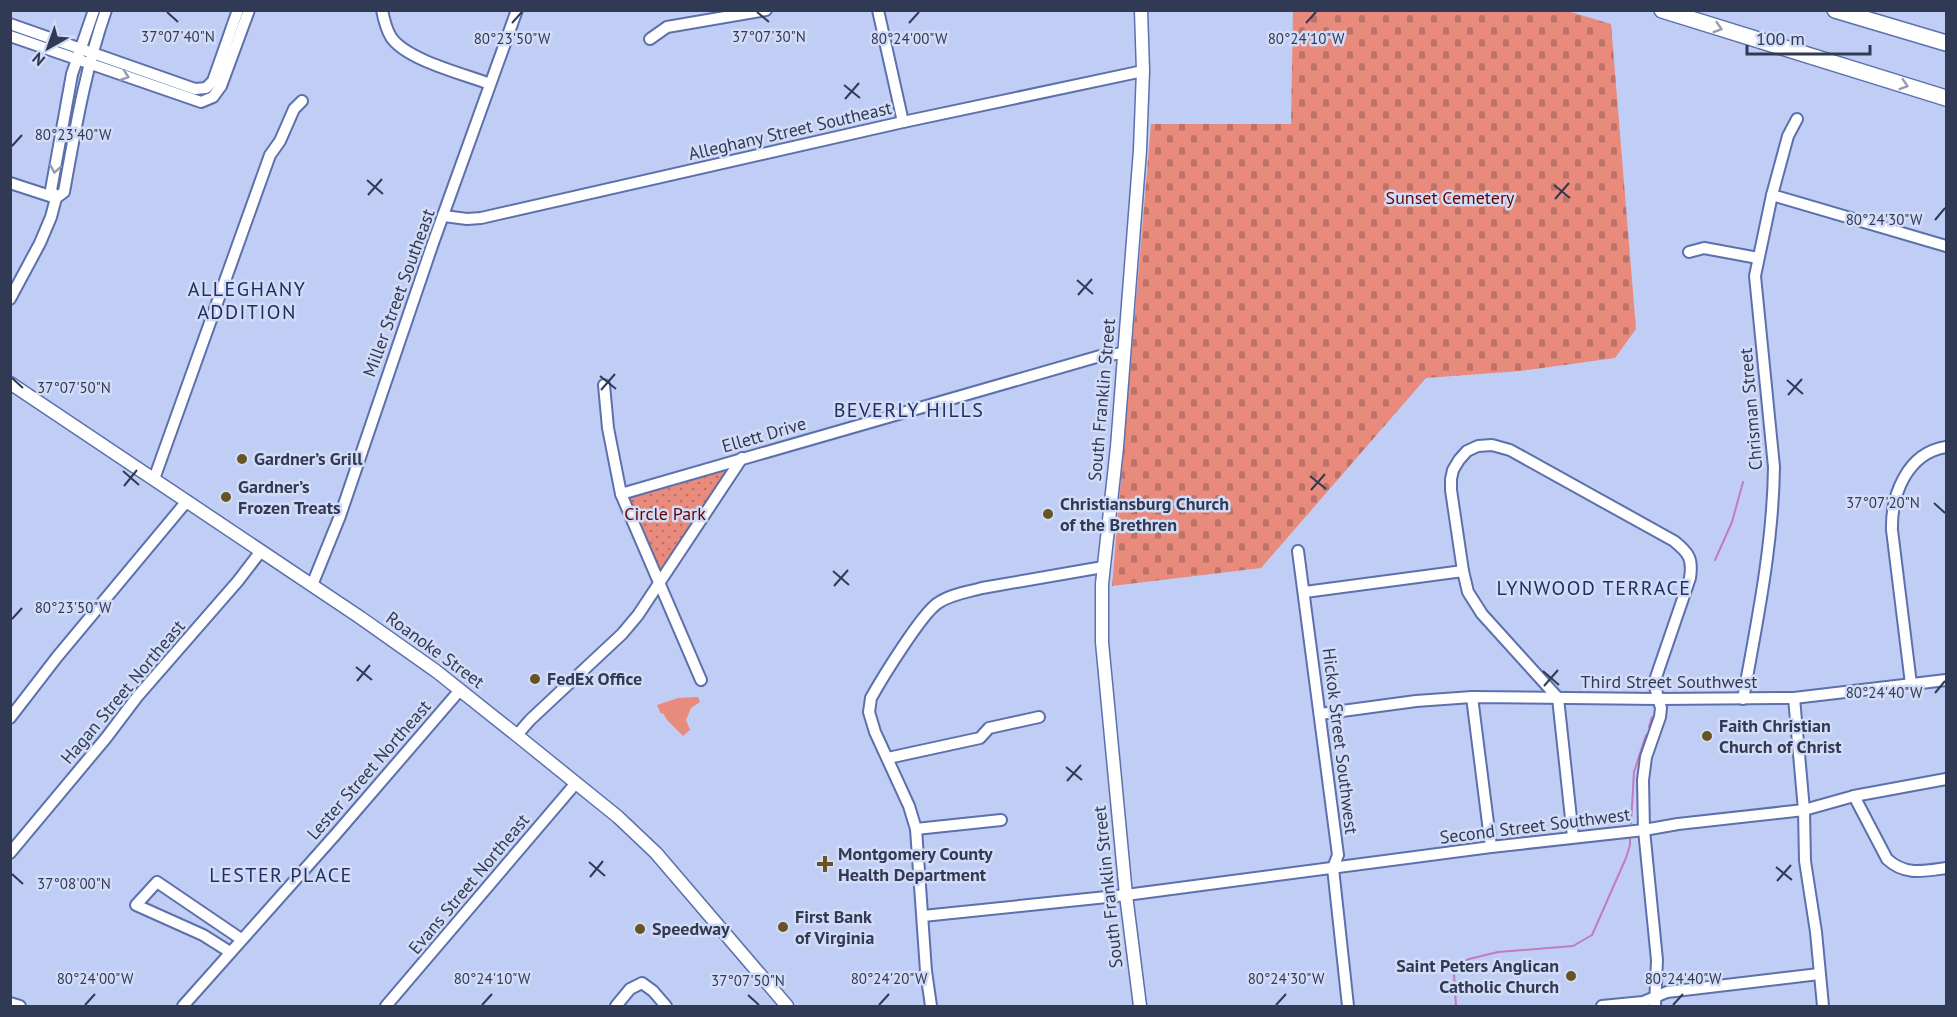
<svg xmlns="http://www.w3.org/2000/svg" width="1957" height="1017" font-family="'PT Sans',sans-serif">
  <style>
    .green { fill: #e88a7c }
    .cemetery { fill: url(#cemetery-stones) }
    .park { fill: url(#park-dots) }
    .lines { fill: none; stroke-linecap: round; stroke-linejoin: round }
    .stream { stroke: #c37abe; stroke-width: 2 }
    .minor-casing { stroke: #5c70ab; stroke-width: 14 }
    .major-casing { stroke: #5c70ab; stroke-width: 15 }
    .highway-casing { stroke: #5c70ab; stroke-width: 18 }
    .minor { stroke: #fff; stroke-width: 10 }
    .major { stroke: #fff; stroke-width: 12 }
    .highway { stroke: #fff; stroke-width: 15 }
    .oneway { stroke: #989caa }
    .ticks { fill: none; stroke: #313a54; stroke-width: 2 }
    .poi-dot { fill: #665422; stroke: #d2dcf6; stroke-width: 2 }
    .labels { text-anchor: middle; stroke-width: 5; stroke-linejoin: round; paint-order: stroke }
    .street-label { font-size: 18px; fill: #313a54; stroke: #d2dcf6 }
    .park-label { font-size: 18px; fill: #630402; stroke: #d2dcf6 }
    .poi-label { font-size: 18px; font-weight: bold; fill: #313a54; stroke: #d2dcf6; text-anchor: start }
    .neighbourhood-label { font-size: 20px; letter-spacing: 1.5px; fill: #202e63; stroke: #d2dcf6 }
    .ticks-label { font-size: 15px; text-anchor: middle; fill: #313a54; stroke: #d2dcf6; stroke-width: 5; stroke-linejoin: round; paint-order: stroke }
  </style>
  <defs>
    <pattern id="cemetery-stones" width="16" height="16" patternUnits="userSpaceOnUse" patternTransform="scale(1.5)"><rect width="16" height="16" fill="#e88a7c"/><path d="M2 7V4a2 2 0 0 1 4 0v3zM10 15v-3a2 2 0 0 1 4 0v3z" fill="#bd7268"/></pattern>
    <pattern id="park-dots" width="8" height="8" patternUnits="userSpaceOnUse" patternTransform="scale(1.5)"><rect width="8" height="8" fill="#e88a7c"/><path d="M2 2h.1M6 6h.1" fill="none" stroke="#bd7268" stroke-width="1.8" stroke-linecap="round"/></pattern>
  </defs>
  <rect width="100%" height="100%" fill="#c0cef6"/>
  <path class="green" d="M698 697 700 702 691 708 686 720 690 730 683 736 667 720 663 713 661 714 657 705 678 698Z"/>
  <path class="cemetery" d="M1567 11 1611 24 1636 329 1615 358 1520 371 1426 378 1261 568 1112 586 1151 124H1291L1293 11Z"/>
  <path class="park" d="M725 469 724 475 666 564 661 569 656 567 628 499 629 497Z"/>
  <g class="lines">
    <g class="stream">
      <path d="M1715 560 1732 522 1743 482"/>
      <path d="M1649 727 1652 717"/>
      <path d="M1631 823 1634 772 1646 735"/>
      <path d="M1456 1006 1454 974 1458 965 1469 959 1498 952 1573 946 1592 935 1626 858 1630 845V838"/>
    </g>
    <g class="minor-casing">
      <g id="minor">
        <path d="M382 10C384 20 386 29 391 37 406 60 464 74 490 84"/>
        <path d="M878 10 903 122"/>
        <path d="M10 24 195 89 206 88 213 81 238 10"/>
        <path d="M10 36 201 102 213 97 221 86 249 10"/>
        <path d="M650 39 667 27 766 10"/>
        <path d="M10 183 56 198"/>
        <path d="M1772 195 1946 246"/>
        <path d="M56 198 51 190 72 74 94 10"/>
        <path d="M444 216 467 219 481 218 903 122 1143 71"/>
        <path d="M1689 252 1704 248 1758 258"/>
        <path d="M10 299 40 243 51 217 56 198 64 192C75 131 85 70 106 10"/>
        <path d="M604 385 608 428 621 494 701 680"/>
        <path d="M154 479 270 155 280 141 294 109 302 101"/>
        <path d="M621 494 1100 356 1124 353"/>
        <path d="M1298 551 1338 855 1333 868 1348 1006"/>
        <path d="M312 585 340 516 432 246 517 10"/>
        <path d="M1305 592 1463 571"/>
        <path d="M1911 684 1892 530C1891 495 1907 453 1946 447"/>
        <path d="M1472 697 1491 847"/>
        <path d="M1794 698 1804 810 1805 861 1816 932 1823 1006"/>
        <path d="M1743 699C1757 622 1773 545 1774 467L1755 276 1772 195 1788 136 1797 119"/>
        <path d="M1320 714 1416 701 1472 697 1658 699 1794 698 1946 680"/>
        <path d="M10 718 57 657 187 501"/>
        <path d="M517 735 530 720 622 634 638 615 742 458"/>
        <path d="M888 758 980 738 989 728 1039 717"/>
        <path d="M1854 796 1887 859C1905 876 1924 871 1946 868"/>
        <path d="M916 829 1001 820"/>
        <path d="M1573 837 1558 698 1482 614 1468 592 1463 571 1451 490V479L1453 470 1459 460 1467 451 1478 446 1492 445 1510 450 1674 541C1689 553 1693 559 1690 578L1654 683 1661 708 1660 717 1646 757 1643 780 1644 830 1657 960 1655 1006"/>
        <path d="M10 853 106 738 137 697 238 581 261 551"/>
        <path d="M923 916 1126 895 1491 847 1644 830 1678 824 1804 810 1854 796 1946 779"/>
        <path d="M230 952 203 935 136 905 157 882 241 939"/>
        <path d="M10 1003 20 1006"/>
        <path d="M183 1006 336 834 460 690"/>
        <path d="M386 1006 576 783"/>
        <path d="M616 1006 630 989 642 983 653 991 666 1006"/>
        <path d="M931 1006 926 971 916 829 909 806 875 732 869 712 871 698C881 680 922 613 938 603 951 594 968 592 982 588L1103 567"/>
        <path d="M1602 1006 1643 1002 1667 992 1819 974"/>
      </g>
    </g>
    <g class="major-casing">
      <g id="major">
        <path d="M10 383 361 618 436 671 519 737 618 817 656 853 787 1006"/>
        <path d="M1140 1006 1126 895 1102 642V584L1117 447 1140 150 1143 71 1141 10"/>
      </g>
    </g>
    <g class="highway-casing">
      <g id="highway">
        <path d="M1662 10 1946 98"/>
        <path d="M1835 10 1946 43"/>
      </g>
    </g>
    <use href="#minor" class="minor"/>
    <use href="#major" class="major"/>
    <use href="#highway" class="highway"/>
  </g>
  <defs><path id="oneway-chevron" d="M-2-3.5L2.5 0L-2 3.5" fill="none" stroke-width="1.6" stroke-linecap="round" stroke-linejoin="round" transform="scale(1.5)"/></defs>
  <g class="oneway">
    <use href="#oneway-chevron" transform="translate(1718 28) rotate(17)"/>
    <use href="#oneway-chevron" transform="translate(125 76) rotate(19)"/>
    <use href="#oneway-chevron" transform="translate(1904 85) rotate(17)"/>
    <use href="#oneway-chevron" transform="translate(55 169) rotate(100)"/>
  </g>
  <path class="ticks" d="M167 12 178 22M757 12 769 22M512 23 522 12M909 23 919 12M1306 23 1316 12M844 85 860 98M845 99 859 83M12 146 22 135M367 180 383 194M1554 185 1570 198M368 195 382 179M1555 199 1569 183M1935 220 1945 208M1077 280 1093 294M1078 295 1092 279M600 376 616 389M12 378 23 388M1787 380 1803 394M601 390 615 374M1788 395 1802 379M123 471 139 485M1310 476 1326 489M124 486 137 470M1311 490 1325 474M1934 503 1945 513M833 571 849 585M834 586 848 570M12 619 22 608M356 667 372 680M1543 671 1559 685M357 681 370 665M1544 686 1558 670M1935 693 1945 681M1066 767 1082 780M1067 781 1081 765M589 862 605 876M1776 867 1792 880M12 874 23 884M590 877 603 861M1777 881 1791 865M748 995 759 1005M85 1005 95 994M482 1005 492 994M879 1005 889 994M1276 1005 1286 994M1673 1005 1683 994"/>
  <g class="poi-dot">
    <circle cx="242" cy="459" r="6"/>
    <circle cx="226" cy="497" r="6"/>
    <circle cx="1048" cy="514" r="6"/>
    <circle cx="535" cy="679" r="6"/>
    <circle cx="1707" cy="736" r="6"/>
    <path d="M822 855h6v6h6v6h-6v6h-6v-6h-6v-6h6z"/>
    <circle cx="783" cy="927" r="6"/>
    <circle cx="640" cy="929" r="6"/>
    <circle cx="1571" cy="976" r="6"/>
  </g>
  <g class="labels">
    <g class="street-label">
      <text transform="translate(790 131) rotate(-13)" y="6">Alleghany Street Southeast</text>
      <text transform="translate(399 293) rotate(-70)" y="6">Miller Street Southeast</text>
      <text transform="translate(1102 400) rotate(-85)" y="6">South Franklin Street</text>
      <text transform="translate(1751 409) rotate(-95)" y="6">Chrisman Street</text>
      <text transform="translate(764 435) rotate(-16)" y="6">Ellett Drive</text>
      <text transform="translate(435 650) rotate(36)" y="6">Roanoke Street</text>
      <text x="1669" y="688">Third Street Southwest</text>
      <text transform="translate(123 692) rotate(-50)" y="6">Hagan Street Northeast</text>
      <text transform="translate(1340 741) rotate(83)" y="6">Hickok Street Southwest</text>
      <text transform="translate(369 770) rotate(-49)" y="6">Lester Street Northeast</text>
      <text transform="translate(1535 826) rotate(-7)" y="6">Second Street Southwest</text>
      <text transform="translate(469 884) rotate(-50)" y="6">Evans Street Northeast</text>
      <text transform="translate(1108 887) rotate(-96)" y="6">South Franklin Street</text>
    </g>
    <g class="park-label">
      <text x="1450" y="204">Sunset Cemetery</text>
      <text x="665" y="520">Circle Park</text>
    </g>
    <g class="poi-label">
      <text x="254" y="465">Gardner’s Grill</text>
      <text x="238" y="493">Gardner’s<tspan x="238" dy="21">Frozen Treats</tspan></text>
      <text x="1060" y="510">Christiansburg Church<tspan x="1060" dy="21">of the Brethren</tspan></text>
      <text x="547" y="685">FedEx Office</text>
      <text x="1719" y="732">Faith Christian<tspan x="1719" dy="21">Church of Christ</tspan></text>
      <text x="838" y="860">Montgomery County<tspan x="838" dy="21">Health Department</tspan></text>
      <text x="795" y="923">First Bank<tspan x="795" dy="21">of Virginia</tspan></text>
      <text x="652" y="935">Speedway</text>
      <text x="1559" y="972" text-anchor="end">Saint Peters Anglican<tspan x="1559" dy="21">Catholic Church</tspan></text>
    </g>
    <g class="neighbourhood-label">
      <text x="247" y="296">ALLEGHANY<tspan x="247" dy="23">ADDITION</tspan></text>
      <text x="909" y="417">BEVERLY HILLS</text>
      <text x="1594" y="595">LYNWOOD TERRACE</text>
      <text x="281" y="882">LESTER PLACE</text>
    </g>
  </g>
  <g class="ticks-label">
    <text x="178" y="42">37°07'40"N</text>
    <text x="769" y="42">37°07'30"N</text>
    <text x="512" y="44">80°23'50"W</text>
    <text x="909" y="44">80°24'00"W</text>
    <text x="1306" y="44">80°24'10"W</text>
    <text x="73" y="140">80°23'40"W</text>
    <text x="1884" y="225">80°24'30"W</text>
    <text x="74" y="393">37°07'50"N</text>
    <text x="1883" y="508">37°07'20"N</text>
    <text x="73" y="613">80°23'50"W</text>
    <text x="1884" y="698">80°24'40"W</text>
    <text x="74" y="889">37°08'00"N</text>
    <text x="95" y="984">80°24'00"W</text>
    <text x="492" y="984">80°24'10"W</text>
    <text x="889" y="984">80°24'20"W</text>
    <text x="1286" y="984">80°24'30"W</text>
    <text x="1683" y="984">80°24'40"W</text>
    <text x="748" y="986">37°07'50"N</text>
  </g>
  <rect width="1957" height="1017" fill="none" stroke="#313a54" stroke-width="24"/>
  <g transform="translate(48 48) rotate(220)" stroke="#d2dcf6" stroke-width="4.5" paint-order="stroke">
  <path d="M0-4.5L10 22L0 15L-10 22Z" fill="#313a54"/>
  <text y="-9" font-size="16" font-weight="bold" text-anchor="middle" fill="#313a54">N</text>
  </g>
  <path d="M1747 45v9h123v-9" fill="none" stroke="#313a54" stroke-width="3"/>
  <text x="1756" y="45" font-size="18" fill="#313a54" stroke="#d2dcf6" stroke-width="4.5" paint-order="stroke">100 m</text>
</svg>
